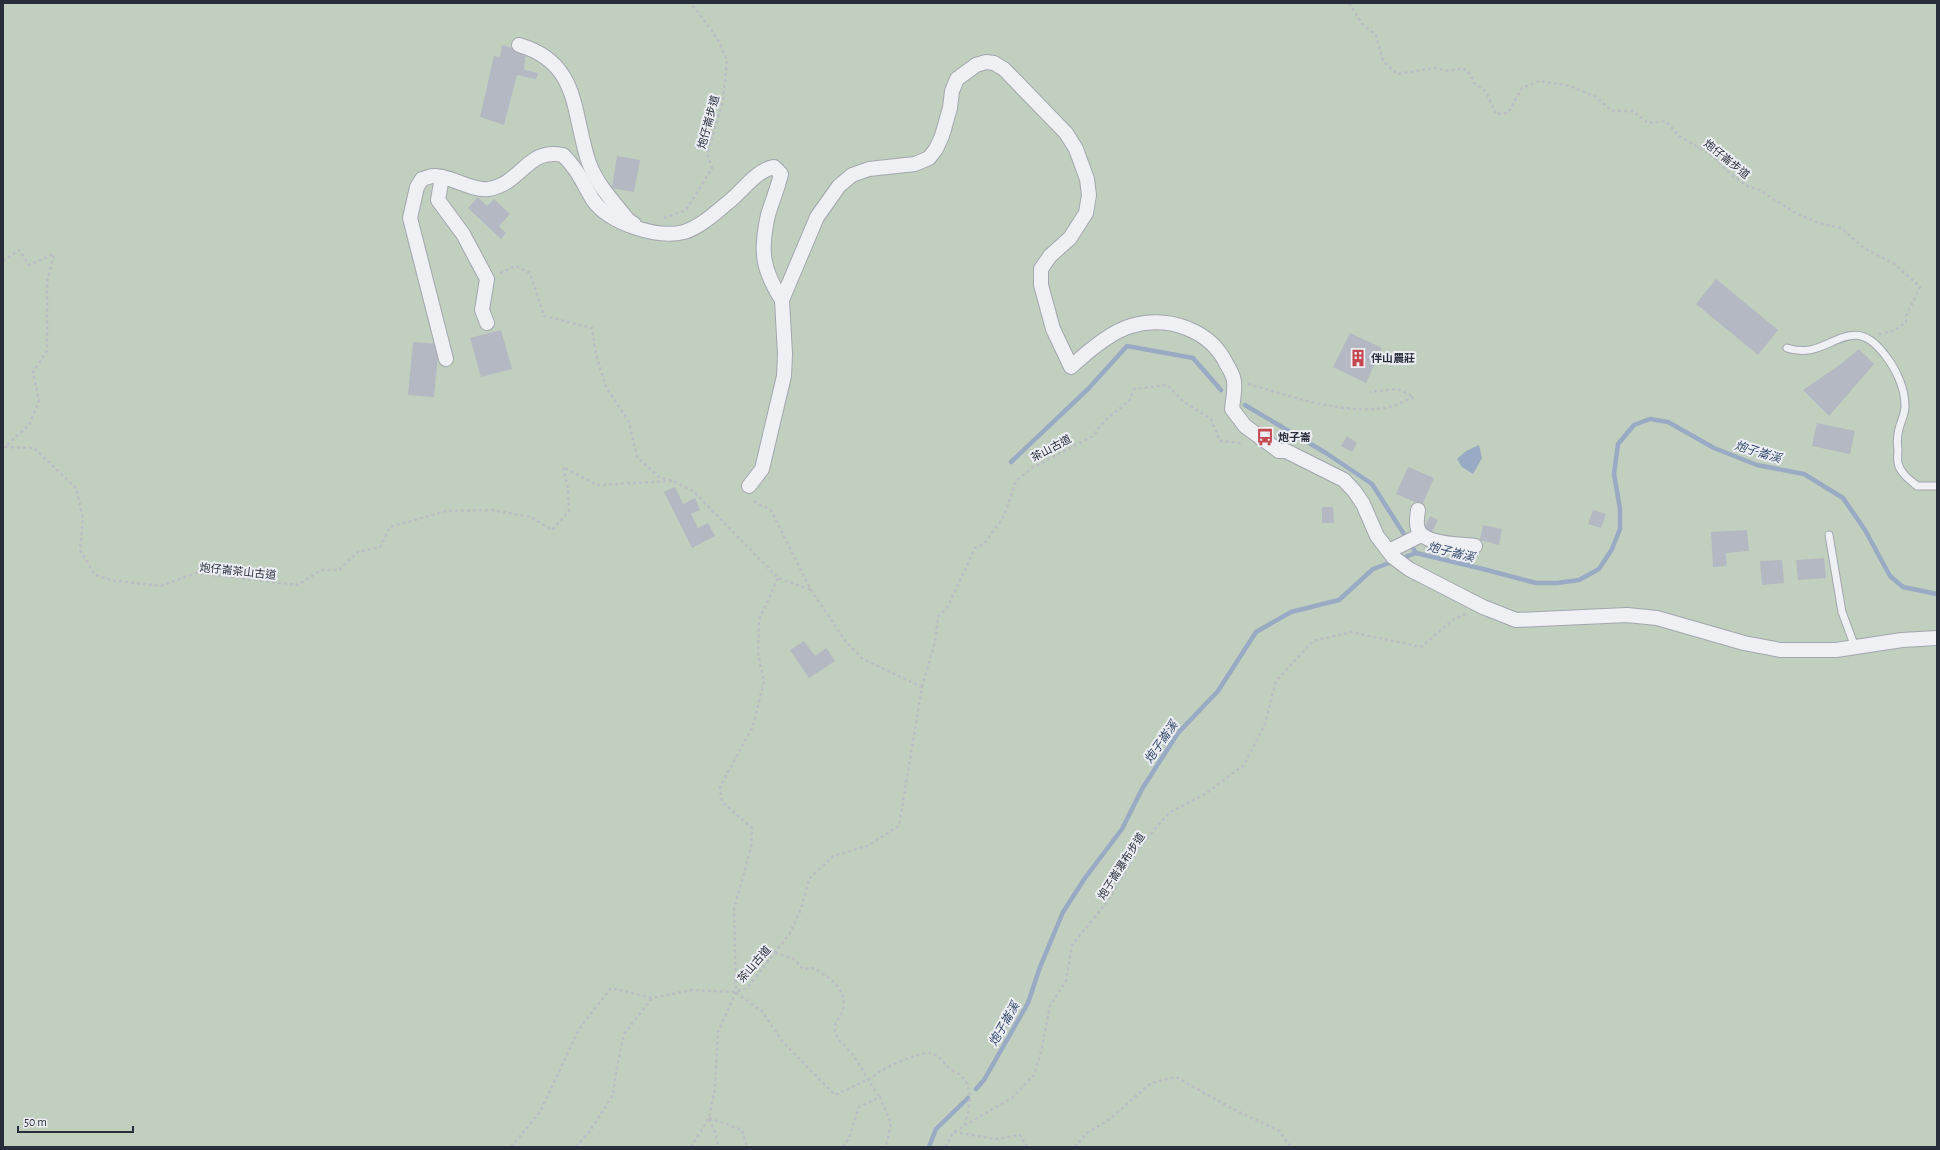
<svg xmlns="http://www.w3.org/2000/svg" width="1940" height="1150" font-family="'Alegreya Sans','Noto Sans TC',sans-serif">
  <style>
    .green { fill: #c1cfbe }
    .water { fill: #99aac4 }
    .lines { fill: none; stroke-linecap: round; stroke-linejoin: round }
    .stream { stroke: #99aac4; stroke-width: 4.5 }
    .building { fill: #b4b8c2 }
    .service-casing { stroke: #a2a6af; stroke-width: 9 }
    .minor-casing { stroke: #a2a6af; stroke-width: 16 }
    .path { stroke: #bbbdc4; stroke-width: 2.5; stroke-dasharray: 3 3; stroke-linecap: butt }
    .service { stroke: #eff0f4; stroke-width: 7 }
    .minor { stroke: #eff0f4; stroke-width: 14 }
    .labels { text-anchor: middle; stroke-width: 4; stroke-linejoin: round; paint-order: stroke }
    .street-label { font-size: 11px; fill: #272d3b; stroke: #eceef3 }
    .poi-label { font-size: 11px; font-weight: bold; fill: #272d3b; stroke: #eceef3; text-anchor: start }
    .water-label { font-size: 12px; font-style: italic; fill: #34496c; stroke: #eceef3 }
  </style>
  <rect width="100%" height="100%" fill="#dcdfe6"/>
  <rect class="green" x="3" y="3" width="1934" height="1144"/>
  <path class="water" d="M1479 445 1482 458 1473 474 1462 467 1457 459 1466 451Z"/>
  <g class="lines">
    <g class="stream">
      <path d="M1245 405 1326 453 1372 484 1416 553"/>
      <path d="M1011 462 1089 388 1127 346 1193 358 1221 390"/>
      <path d="M976 1089 984 1080 1028 1003 1040 967 1063 912 1085 878 1122 829 1142 789 1178 733 1218 691 1256 632 1291 612 1339 600 1373 569 1416 553 1483 569 1536 583H1557L1579 580 1599 569 1612 549 1620 529V509L1614 474 1618 444 1634 425 1650 419 1668 422 1714 448 1757 465 1804 474 1843 498 1865 530 1890 576 1903 587 1937 594"/>
      <path d="M929 1147 936 1129 968 1098"/>
    </g>
  </g>
  <g class="building">
    <path d="M502 45 526 52 524 70 538 73 536 79 517 75 504 125 480 117 494 56 500 57Z"/>
    <path d="M617 156 640 160 634 192 612 188Z"/>
    <path d="M478 197 487 206 494 199 510 214 499 226 506 233 501 239 468 208Z"/>
    <path d="M1716 279 1778 330 1758 355 1696 304Z"/>
    <path d="M501 330 512 369 481 377 470 338Z"/>
    <path d="M1350 333 1382 348 1366 383 1333 367Z"/>
    <path d="M413 342 439 344 434 397 408 395Z"/>
    <path d="M1859 349 1874 364 1829 416 1803 390 1841 364Z"/>
    <path d="M1817 423 1855 431 1850 454 1812 446Z"/>
    <path d="M1347 436 1357 443 1352 452 1341 446Z"/>
    <path d="M1408 467 1434 478 1422 505 1396 494Z"/>
    <path d="M675 487 683 504 695 498 700 510 691 514 698 528 708 523 715 536 692 548 664 492Z"/>
    <path d="M1322 507H1333L1334 523H1322Z"/>
    <path d="M1593 510 1606 514 1601 528 1588 524Z"/>
    <path d="M1430 516 1438 520 1431 533 1424 529Z"/>
    <path d="M1483 525 1502 529 1499 545 1480 540Z"/>
    <path d="M1747 530 1749 551 1726 553 1727 566 1713 567 1711 532Z"/>
    <path d="M1824 558 1826 578 1798 580 1796 560Z"/>
    <path d="M1782 560 1784 583 1762 585 1760 561Z"/>
    <path d="M804 641 815 656 826 648 835 661 809 678 790 650Z"/>
  </g>
  <g class="lines">
    <g class="service-casing">
      <g id="service">
        <path d="M1787 348C1829 363 1849 307 1885 355 1896 369 1905 388 1905 406 1905 414 1901 421 1899 429 1897 436 1897 443 1898 450 1898 454 1897 459 1898 463 1900 473 1910 480 1917 486H1937"/>
        <path d="M1829 535 1842 612 1855 647"/>
      </g>
    </g>
    <g class="minor-casing">
      <g id="minor">
        <path d="M519 45C581 63 572 114 589 163 597 185 614 202 628 220L634 224"/>
        <path d="M442 177 438 200 463 234 487 279 482 310 487 323"/>
        <path d="M446 359 410 218 417 187 422 179C426 178 430 176 434 176 450 175 470 191 488 189 522 184 527 147 563 155 579 171 582 182 593 200 609 223 657 239 684 232 701 227 717 211 731 200 744 189 757 170 774 167L781 174C778 188 772 201 768 215 760 251 762 269 782 300"/>
        <path d="M749 486 762 469 784 376 785 354 782 300 817 217 839 186 852 175 869 169 915 164 929 158 936 149 942 136 950 108 952 91 957 79 976 65 986 62 994 63 1004 69 1066 133 1076 149 1087 179 1089 195 1086 213 1070 238 1050 256 1041 269V285L1053 329 1071 367C1087 352 1110 332 1131 326 1168 315 1211 330 1227 365 1230 370 1234 376 1234 382 1235 390 1233 400 1232 409L1245 426 1279 451H1286L1344 480 1355 492 1363 504 1377 536 1393 557 1409 569 1483 607 1516 620 1627 615 1657 618 1744 643 1780 650H1836L1902 640 1937 638"/>
        <path d="M1418 510C1417 516 1416 524 1418 529 1423 545 1460 544 1475 546"/>
        <path d="M1389 551 1421 535"/>
      </g>
    </g>
    <g class="path">
      <path d="M1349 3 1362 24 1376 35 1383 61 1397 74 1435 68 1449 71 1463 68 1471 75 1474 83 1486 92 1496 114 1508 113 1522 88 1539 81 1570 86 1596 97 1612 111H1633L1648 123 1666 121 1679 136 1710 154 1733 176 1749 187 1758 189 1797 214 1819 223 1841 228 1864 248 1895 264 1920 287 1906 316V322L1894 331 1879 334"/>
      <path d="M664 218 686 210 712 168 707 154 723 101 727 60 717 38 691 3"/>
      <path d="M3 261 19 250 29 265 54 254 47 283V351L33 372 39 401 29 425 5 447 34 448 76 488 83 518 80 550 94 574 110 580 161 586 196 573 298 585 321 570H339L358 552 380 547 390 527 446 511 491 510 531 517 552 530 569 511 568 489 563 467 597 485 673 481"/>
      <path d="M500 273 516 266 530 273 544 316 592 328 596 355 606 387 629 422 637 457 660 478 673 481 693 491 778 578 811 590"/>
      <path d="M1248 384C1291 396 1345 416 1389 407 1397 405 1406 400 1414 397L1397 389 1370 392"/>
      <path d="M922 687 935 642 938 617 948 606 975 548 984 544 1004 516 1016 481 1032 468 1093 436 1104 421 1129 401 1134 389 1167 385 1184 402 1211 419 1220 441 1242 443"/>
      <path d="M775 953 793 958 803 969 813 968C828 976 850 990 842 1012 839 1020 832 1024 836 1034 838 1041 849 1049 853 1055 863 1069 869 1084 880 1097"/>
      <path d="M736 993 762 1011 782 1041 835 1095C847 1089 859 1084 871 1078 874 1076 877 1073 881 1071 890 1065 920 1052 930 1053 942 1056 944 1066 954 1071 975 1081 971 1107 964 1125"/>
      <path d="M709 1118 742 1130 747 1147"/>
      <path d="M709 1119 715 1132 718 1147"/>
      <path d="M954 1132 996 1139 1020 1135 1027 1147"/>
      <path d="M511 1147 540 1112 579 1029 611 988 652 998 692 990 736 992 747 988 790 933 801 909 809 879 833 856 867 846 899 826 922 687 863 659 846 642 811 590 771 510 751 500"/>
      <path d="M576 1147 589 1132 613 1095 616 1072 624 1034 652 998"/>
      <path d="M691 1147 709 1118 715 1088 718 1032 736 992 734 909 751 848 752 828 722 802 720 787 753 726 764 682 758 653 759 620 778 578"/>
      <path d="M843 1147 849 1138 859 1107 880 1097 891 1123 886 1147"/>
      <path d="M945 1147 954 1132 1013 1097 1034 1075 1041 1052 1050 1006 1066 981 1072 945 1108 901 1141 845 1169 813 1205 794 1244 765 1265 724 1276 681 1313 641 1351 632 1421 647 1454 619 1466 614"/>
      <path d="M1075 1147 1087 1133 1110 1119 1151 1083 1176 1077 1233 1109 1279 1131 1291 1147"/>
    </g>
    <use href="#service" class="service"/>
    <use href="#minor" class="minor"/>
  </g>
  <defs>
    <g id="building-bare" transform="scale(1.38)"><path d="M-4-6H4V6H1V3H-1V6H-4ZM-2.5-4.3h1.7v1.8h-1.7ZM.8-4.3h1.7v1.8H.8ZM-2.5-1h1.7V.8h-1.7ZM.8-1h1.7V.8H.8Z" fill="#c54750" stroke="#eceef3" stroke-width="2.5" paint-order="stroke"/></g>
    <g id="bus-bare" transform="scale(1.38)"><path d="M-5-6H5V4H4V6H2V4H-2V6H-4V4H-5ZM-3.5-4V0h7V-4ZM-3.5 1.2v1.5H-2V1.2ZM2 1.2v1.5H3.5V1.2Z" fill="#c54750" stroke="#eceef3" stroke-width="2.5" paint-order="stroke"/></g>
  </defs>
  <g fill-rule="evenodd">
    <use href="#building-bare" x="1358" y="358"/>
    <use href="#bus-bare" x="1265" y="437"/>
  </g>
  <g class="labels">
    <g class="street-label">
      <text transform="translate(708 122) rotate(-75)" y="4">炮仔崙步道</text>
      <text transform="translate(1727 159) rotate(39)" y="4">炮仔崙步道</text>
      <text transform="translate(1051 448) rotate(-28)" y="4">茶山古道</text>
      <text transform="translate(238 571) rotate(6)" y="4">炮仔崙茶山古道</text>
      <text transform="translate(1121 866) rotate(-57)" y="4">炮子崙瀑布步道</text>
      <text transform="translate(754 964) rotate(-49)" y="4">茶山古道</text>
    </g>
    <g class="poi-label">
      <text x="1371" y="362">伴山農莊</text>
      <text x="1278" y="441">炮子崙</text>
    </g>
    <g class="water-label">
      <text transform="translate(1758 452) rotate(17)" y="4">炮子崙溪</text>
      <text transform="translate(1451 552) rotate(14)" y="4">炮子崙溪</text>
      <text transform="translate(1161 742) rotate(-55)" y="4">炮子崙溪</text>
      <text transform="translate(1004 1024) rotate(-60)" y="4">炮子崙溪</text>
    </g>
  </g>
  <rect width="1940" height="1150" fill="none" stroke="#272d3b" stroke-width="8"/>
  <path d="M18 1126v6h115v-6" fill="none" stroke="#272d3b" stroke-width="2"/>
  <text x="24" y="1126" font-size="12" fill="#272d3b" stroke="#eceef3" stroke-width="3" paint-order="stroke">50 m</text>
</svg>
